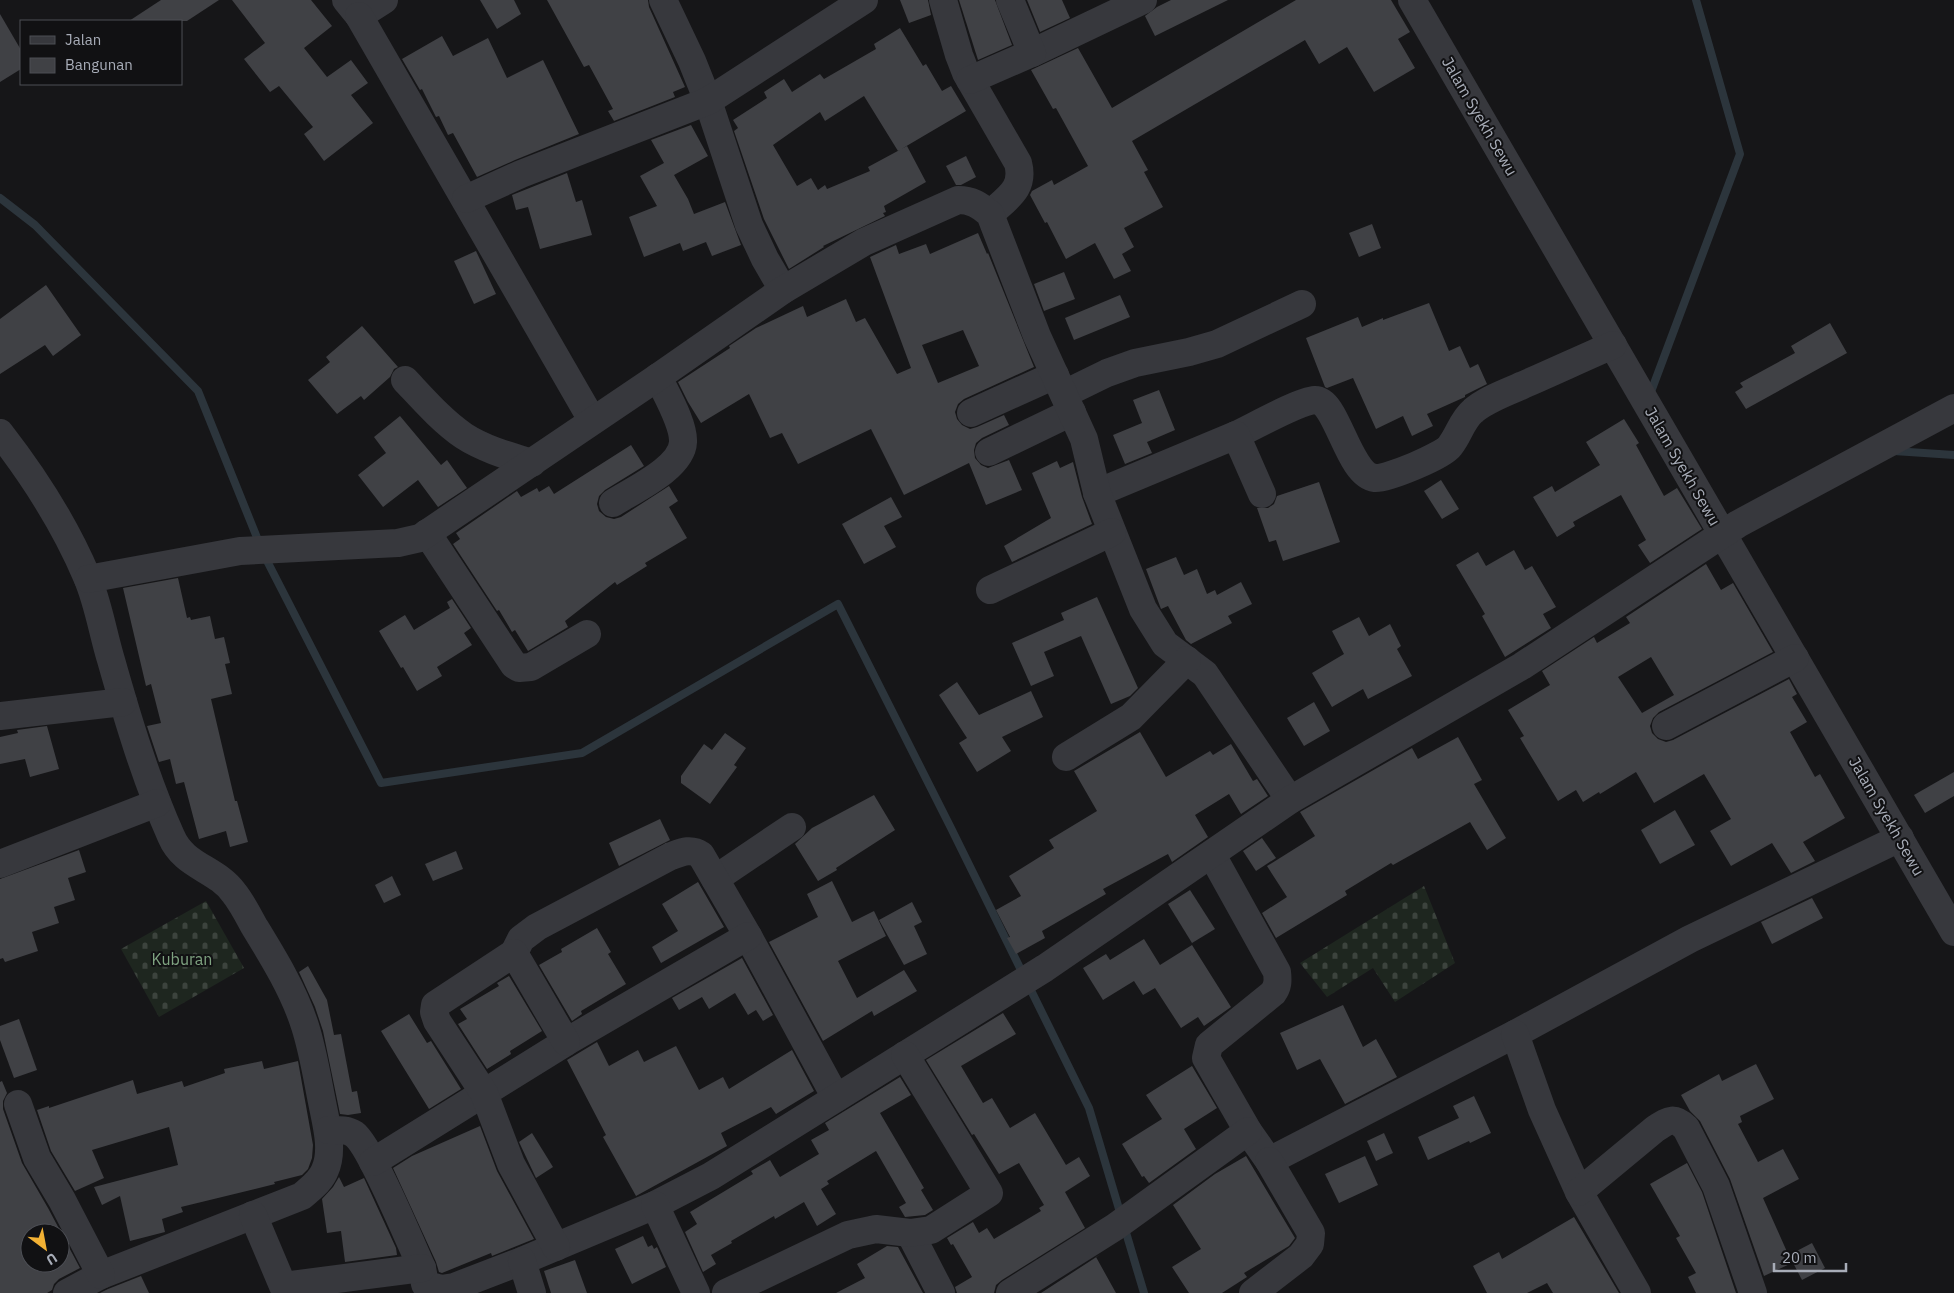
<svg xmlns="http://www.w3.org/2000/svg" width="1954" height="1293" font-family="'IBM Plex Sans',sans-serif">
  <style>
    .cemetery { fill: url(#cemetery-stones) }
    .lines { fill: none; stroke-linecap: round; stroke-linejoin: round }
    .stream { stroke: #2c353c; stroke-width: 8 }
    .building { fill: #404145; fill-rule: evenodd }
    .minor { stroke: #37383d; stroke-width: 28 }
    .labels { text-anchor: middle; stroke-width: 4; stroke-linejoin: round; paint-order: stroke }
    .street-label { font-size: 16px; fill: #a8adb8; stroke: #111113 }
    .park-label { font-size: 16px; fill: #7fa381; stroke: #111113 }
  </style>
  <defs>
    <pattern id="cemetery-stones" width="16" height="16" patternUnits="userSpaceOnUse" patternTransform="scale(1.25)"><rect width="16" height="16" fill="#1e261f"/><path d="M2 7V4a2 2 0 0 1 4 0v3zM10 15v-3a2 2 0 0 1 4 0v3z" fill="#3c433d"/></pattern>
  </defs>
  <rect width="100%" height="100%" fill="#161618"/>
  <g class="cemetery">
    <path d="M1424 886 1455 963 1395 1002 1373 968 1327 997 1300 963Z"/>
    <path d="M206 901 244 968 159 1017 121 949Z"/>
  </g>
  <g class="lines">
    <g class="stream">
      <path d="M0 198 35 225 198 391 264 555 381 783 582 753 838 604 951 828 1089 1108 1144 1293"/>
      <path d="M1649 397 1740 154 1696 0"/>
      <path d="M1894 451 1954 455"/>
    </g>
  </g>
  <g class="building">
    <path d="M161 0H219L187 21H129Z"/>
    <path d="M232 0H311L332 26 304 48 327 77 351 60 368 83 351 95 373 123 324 161 304 134 313 127 279 86 270 92 244 59 265 43Z"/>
    <path d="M480 0H514L521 14 497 29Z"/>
    <path d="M547 0H648L649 7 685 87 673 92 675 97 614 121 608 111 613 109 589 65 584 67Z"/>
    <path d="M900 0H928L931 15 909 23Z"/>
    <path d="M959 0H995L1012 45 978 60Z"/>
    <path d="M1027 0H1062L1070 18 1040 32Z"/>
    <path d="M1171 0H1228L1155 36 1145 16 1157 7Z"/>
    <path d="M1296 0H1391L1410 32 1398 39 1415 68 1374 92 1347 47 1319 64 1305 40 1132 141 1148 170 1144 172 1163 207 1124 228 1134 247 1122 254 1131 271 1114 279 1095 243 1066 259 1047 222 1045 223 1030 195 1032 191 1052 180 1054 185 1088 166 1056 108 1053 109 1031 70 1078 48 1112 108Z"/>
    <path d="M0 14 21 50V69L0 82Z"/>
    <path d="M900 28 923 66 926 64 942 91 951 86 966 111 898 151 864 96 825 121 820 112 773 145 797 186 811 178 818 190 825 185 827 189 870 171 868 167 907 146 926 182 884 206 886 212 883 213 885 216 823 246 824 247 789 269 764 219 734 131 738 128 733 120 767 98 764 92 784 79 792 92 820 74 824 79 876 49 874 44Z"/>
    <path d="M442 36 453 56 488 38 507 78 543 60 579 134 515 160 477 177 453 133 448 135 439 116 436 117 422 89 420 90 402 59Z"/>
    <path d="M691 125 708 156 674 175 688 199 694 214 725 202 741 245 712 256 706 242 683 251 680 243 644 257 629 217 657 206 640 176 664 163 651 140Z"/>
    <path d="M966 156 976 177 961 185H956L946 166Z"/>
    <path d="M567 173 576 202 582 200 592 235 540 249 528 207 516 210 512 195Z"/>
    <path d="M1372 224 1381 248 1359 257 1349 233Z"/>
    <path d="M978 233 987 254 988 253 1034 367 964 399 958 404 955 412 957 419 962 425 970 429 977 427 1004 415 1009 425 982 438 976 443 974 450 975 458 981 465 988 468 1009 460 1022 490 986 505 969 463 904 495 871 429 798 464 782 433 770 438 749 394 701 423 688 402 678 382 730 348 729 346 756 328 803 306 807 317 846 299 856 322 865 318 897 374 911 368 870 257 896 245 899 254 926 244 930 254ZM963 330 979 366 938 383 922 345Z"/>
    <path d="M476 251 496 294 474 304 454 261Z"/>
    <path d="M1064 272 1075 299 1044 311 1034 284Z"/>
    <path d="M46 285 81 335 53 356 45 345 0 374V319Z"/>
    <path d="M1120 295 1130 317 1074 340 1065 318Z"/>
    <path d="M1429 303 1449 351 1460 346 1470 368 1478 364 1487 384 1465 395V397L1427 414 1433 426 1412 436 1403 416 1376 429 1353 378 1327 388 1325 387 1306 338 1358 317 1362 327 1383 318V320Z"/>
    <path d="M1830 323 1847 353 1746 409 1735 392 1743 387 1740 383 1795 353 1791 346Z"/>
    <path d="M362 326 398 367 394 369 390 377 364 400 361 396 337 414 308 380 330 362 326 357Z"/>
    <path d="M1159 390 1175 430 1147 442 1152 453 1125 464 1113 435 1142 423 1133 400Z"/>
    <path d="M400 416 441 465 447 460 467 488 438 507 418 480 383 507 358 475 386 453 374 437Z"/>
    <path d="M1624 419 1639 443 1636 445 1664 496 1677 488 1702 529 1650 563 1638 545 1646 540 1621 495 1573 522 1575 526 1557 537 1533 497 1552 486 1555 492 1600 465 1586 442Z"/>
    <path d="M631 445 644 466 605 490 599 496 597 504 599 511 606 517 614 519 621 517 669 486 678 501 669 507 687 538 645 563 647 566 617 585 615 582 565 621 568 627 528 651 515 630 512 632 499 610 497 611 453 544 460 539 456 533 517 491 521 497 537 488 539 492 549 486 554 494Z"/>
    <path d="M1057 461 1060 468 1073 462 1082 497 1092 524 1012 562 1004 546 1051 518 1032 473Z"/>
    <path d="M1441 480 1459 509 1442 519 1424 491Z"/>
    <path d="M1319 482 1340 542 1283 561 1276 540 1269 542 1257 508H1268L1274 504 1277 496Z"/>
    <path d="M891 497 902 517 884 526 896 547 864 564 842 524Z"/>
    <path d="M1514 550 1525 570 1532 566 1556 607 1543 614 1551 628 1505 657 1482 616 1485 614 1456 565 1478 552 1486 566Z"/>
    <path d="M1176 557 1184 575 1197 569 1207 594 1215 590 1217 595 1241 582 1252 604 1228 616 1232 623 1191 644 1186 640 1168 606 1161 609 1146 569Z"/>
    <path d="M1706 564 1721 590 1733 583 1773 652 1659 712 1653 718 1650 726 1652 733 1658 739 1666 742 1673 740 1789 679 1797 694 1792 697 1807 722 1790 732 1815 777 1820 774 1845 818 1803 842 1815 861 1791 873 1772 843 1731 866 1710 831 1731 819 1704 774 1654 803 1636 772 1600 794 1599 792 1583 802 1576 790 1558 801 1520 738 1524 736 1508 710 1550 685 1542 671 1594 637 1597 643 1630 623 1626 617ZM1651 657 1674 695 1642 713 1618 677Z"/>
    <path d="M178 578 187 618 190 617 191 620 210 616 215 639 224 637 230 663 225 664 232 694 211 699 235 801H237L248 842 230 847 226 831 199 839 184 782 176 784 170 759 159 762 147 726 161 723 151 684 146 686 123 588Z"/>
    <path d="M1097 597 1138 688 1130 696 1111 704 1081 636 1044 652 1054 676 1031 686 1012 643 1064 620 1061 613Z"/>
    <path d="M452 599 471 628 464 633 472 645 437 667 442 676 417 691 403 667 401 668 379 631 405 615 414 630 450 608 447 602Z"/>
    <path d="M1359 617 1369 636 1390 624 1401 646 1397 649 1412 676 1368 699 1363 689 1332 707 1312 673 1344 654 1332 631Z"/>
    <path d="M957 682 979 715 1031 691 1043 717 1002 737 1011 751 977 772 959 743 967 738 939 695Z"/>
    <path d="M1314 702 1330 731 1304 746 1287 718Z"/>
    <path d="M47 726 59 769 30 777 25 759 0 764V737L18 733 17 730Z"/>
    <path d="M1140 732 1166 777 1210 751 1213 755 1231 744 1253 781 1257 779 1268 796 1241 814 1229 794 1195 815 1208 837 1172 862 1168 854 1103 889 1106 894 1042 931 1045 938 1016 954 1007 938 1010 937 996 910 1021 896 1009 876 1054 848 1049 840 1097 811 1074 771Z"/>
    <path d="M725 733 746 748 734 765 737 767 710 804 681 783V776L704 744 712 750Z"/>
    <path d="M1458 737 1482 780 1474 784 1506 838 1487 850 1470 822 1393 865 1391 863 1345 891 1347 895 1276 938 1262 913 1287 897 1267 866 1315 836 1300 812 1412 748 1418 759Z"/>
    <path d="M1954 772V796L1925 813 1914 795Z"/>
    <path d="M874 795 895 830 836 868 837 870 818 881 795 844 812 828Z"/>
    <path d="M1675 810 1695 845 1660 864 1641 830Z"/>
    <path d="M660 819 670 840 619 866 609 843Z"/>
    <path d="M1262 838 1276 858 1256 871 1243 851Z"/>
    <path d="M79 850 86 872 68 878 75 900 54 907 59 923 32 932 38 951 5 962 3 958 0 959V879Z"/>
    <path d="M456 851 463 869 433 881 425 864Z"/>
    <path d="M392 876 401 895 384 903 375 885Z"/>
    <path d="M832 881 852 922 874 911 886 936 838 961 857 998 904 970 917 991 874 1016 872 1011 823 1041 769 942 818 917 807 894Z"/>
    <path d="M698 882 724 927 661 963 652 947 678 931 662 904Z"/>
    <path d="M1190 890 1215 929 1192 943 1168 904Z"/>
    <path d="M1812 898 1823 918 1772 944 1761 922Z"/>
    <path d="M912 902 922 922 914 926 927 954 904 965 879 920Z"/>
    <path d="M597 928 611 952 608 954 626 984 581 1011 582 1014 572 1021 539 965 562 952 561 949Z"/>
    <path d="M1144 939 1160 965 1192 945 1231 1007 1204 1026 1198 1017 1181 1028 1155 988 1143 995 1134 981 1103 1000 1083 968 1106 954 1110 960Z"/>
    <path d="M742 958 773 1015 763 1021 756 1010 748 1015 735 993 709 1009 702 997 679 1010 672 998Z"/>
    <path d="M308 966 327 1000 334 1035 341 1034 352 1092 357 1091 361 1113 348 1115 340 1114 323 1031 315 1007 299 972Z"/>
    <path d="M509 976 542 1031 510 1051 511 1054 487 1069 458 1024 467 1019 460 1009 499 986 497 983Z"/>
    <path d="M1343 1005 1363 1047 1376 1039 1397 1077 1345 1104 1320 1059 1297 1070 1280 1033Z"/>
    <path d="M1003 1013 1016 1034 961 1066 983 1103 992 1098 1010 1128 1035 1113 1066 1165 1079 1157 1090 1176 1065 1192 1085 1228 1002 1280 996 1285 994 1293H957L955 1287 972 1277 953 1244 951 1245 947 1238 973 1222 979 1233 987 1228 994 1239 1041 1211 1039 1208 1044 1205 1019 1163 999 1174 974 1134 972 1135 926 1060Z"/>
    <path d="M409 1014 427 1043 431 1041 461 1089 429 1109 381 1031Z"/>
    <path d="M19 1019 37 1070 14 1078 0 1040V1026Z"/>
    <path d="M597 1042 609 1066 638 1050 644 1062 676 1046 699 1090 723 1077 729 1089 792 1050 814 1091 776 1114 771 1107 721 1133 727 1146 636 1196 603 1137 606 1135 567 1060Z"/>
    <path d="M262 1061 264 1069 298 1061 313 1145 312 1158 308 1169 302 1175 274 1182 275 1184 181 1207 183 1212 162 1219 165 1232 130 1241 120 1196 102 1205 94 1187 178 1165 169 1127 92 1150 104 1178 75 1191 51 1151 37 1110 49 1106V1108L133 1080 137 1094 182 1081 184 1087 225 1073 224 1069Z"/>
    <path d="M1756 1064 1774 1099 1740 1116 1742 1122 1738 1124 1758 1162 1783 1149 1799 1179 1763 1198 1792 1263 1764 1276 1730 1179 1700 1121 1690 1111 1681 1095 1719 1074 1722 1081Z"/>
    <path d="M1192 1066 1217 1108 1184 1129 1196 1149 1149 1183 1144 1176 1142 1177 1122 1144 1162 1119 1146 1095Z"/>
    <path d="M900 1077 911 1095 880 1113 924 1188 921 1190 933 1210 925 1215 905 1217 899 1207 906 1203 876 1151 827 1181 829 1184 821 1189 836 1214 817 1226 804 1202 775 1219 774 1216 731 1241 732 1243 711 1255 716 1264 703 1272 685 1232 697 1224 690 1212 753 1174 751 1171 770 1160 780 1177 819 1154 811 1140 829 1130 825 1123Z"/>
    <path d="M2 1081 7 1093 3 1101V1109L22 1163 48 1208 80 1268 59 1279 54 1284 52 1290 47 1293H0V1082ZM30 1233H60V1263H30Z"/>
    <path d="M1474 1096 1491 1133 1470 1143 1469 1141 1428 1160 1418 1137 1459 1118 1453 1106Z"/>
    <path d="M480 1126 497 1171 534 1239 492 1256 491 1253 442 1273 439 1272 436 1262 393 1168 412 1156Z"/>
    <path d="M532 1133 553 1167 536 1178 519 1142Z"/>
    <path d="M1384 1133 1393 1153 1376 1161 1367 1141Z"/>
    <path d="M1246 1156 1295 1238 1289 1246 1244 1273 1247 1277 1222 1293H1189L1172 1267 1201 1249 1173 1205 1215 1174Z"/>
    <path d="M1365 1156 1378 1185 1339 1203 1325 1174Z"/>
    <path d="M1687 1163 1702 1192 1736 1293H1696L1688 1277 1696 1273 1676 1238 1680 1236 1650 1184Z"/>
    <path d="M339 1177 344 1187 364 1178 396 1248 397 1255 345 1262 341 1231 327 1233 322 1199 333 1187Z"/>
    <path d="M1574 1217 1619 1293H1553L1547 1283 1527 1293H1487L1473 1266 1499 1252 1502 1259Z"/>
    <path d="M643 1236 648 1247 652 1245 654 1249 657 1247 666 1267 632 1284 615 1249Z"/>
    <path d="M1812 1243 1825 1268 1802 1280 1789 1255Z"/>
    <path d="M887 1246 898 1247 923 1293H836L865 1278 857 1264Z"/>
    <path d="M1101 1254 1096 1257 1116 1293H1041Z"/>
    <path d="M575 1260 587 1293H551L544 1271Z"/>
    <path d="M141 1276 149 1293H100L108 1289Z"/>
  </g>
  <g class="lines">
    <g class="minor">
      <path d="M346 0 359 16 384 0"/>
      <path d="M663 0 692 61 708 101 749 225 765 259 783 290"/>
      <path d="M943 0 959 55 966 73 1018 163C1025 189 1007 198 990 214"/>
      <path d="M1412 0 1954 932"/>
      <path d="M359 16 592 420"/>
      <path d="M1032 53 1143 0"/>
      <path d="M970 80 1032 53 1010 0"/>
      <path d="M466 199 521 174 708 101 864 0"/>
      <path d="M405 380C423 399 442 421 464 436 484 449 509 456 532 463"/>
      <path d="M1064 394 1107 373 1135 363 1189 352 1217 344 1302 304"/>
      <path d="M971 413 1055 375"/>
      <path d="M0 433C35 478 65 525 87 577 98 602 103 634 111 660 128 720 146 780 171 836 184 867 216 868 234 893 242 903 248 915 254 926 273 957 294 991 305 1026 313 1051 317 1077 322 1102 326 1123 334 1150 325 1170 321 1181 311 1188 302 1196L101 1275 67 1293"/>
      <path d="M1236 435C1253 427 1299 401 1315 400 1337 399 1348 475 1375 478 1387 479 1443 456 1450 446 1459 435 1462 420 1473 411 1487 399 1506 393 1523 385 1553 372 1583 358 1613 345"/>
      <path d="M989 452 1072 412"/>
      <path d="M1097 493 1236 435 1262 494"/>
      <path d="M613 503C633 490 682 468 683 442 684 424 666 394 658 377"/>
      <path d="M427 533 514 665 519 668 531 667 587 634"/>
      <path d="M88 579 240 551 398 543 420 538 658 377 783 290 864 242 958 200C972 200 979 205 990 214L1037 336 1084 439 1097 493 1143 609 1165 644 1205 674 1290 800"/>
      <path d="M990 590 1112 532"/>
      <path d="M0 716 123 702"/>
      <path d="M1666 726 1795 658"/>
      <path d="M1066 757 1131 717 1187 660"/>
      <path d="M1212 855 1277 972C1278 981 1278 986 1273 993L1209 1045 1206 1058 1248 1131 1269 1161 1515 1034 1690 939 1900 838"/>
      <path d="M0 864 157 803"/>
      <path d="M715 879 792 827"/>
      <path d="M514 953 521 939 537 927 671 856C682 852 691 848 701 855L748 936 836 1098"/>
      <path d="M1515 1034 1542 1110 1579 1192 1637 1293"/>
      <path d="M18 1104 37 1158 62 1200 101 1275"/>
      <path d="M328 1130C336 1130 347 1129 354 1134 370 1145 411 1244 422 1268L425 1284 441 1289 454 1287 522 1261 655 1205 711 1176 1045 968 1290 800 1522 666 1738 524 1954 408"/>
      <path d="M373 1162 566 1042 748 936"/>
      <path d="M1579 1192 1655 1129C1669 1120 1674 1116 1686 1128L1716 1186 1753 1293"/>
      <path d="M655 1205 696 1293"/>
      <path d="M253 1215 283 1286 422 1268"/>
      <path d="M910 1233 941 1293"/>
      <path d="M556 1247 511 1164 484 1093 437 1021 434 1012 435 1005 514 953 566 1042"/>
      <path d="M522 1261 532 1293"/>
      <path d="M726 1293 848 1235 876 1229 910 1233 931 1230 989 1193 905 1055"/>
      <path d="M1010 1293 1115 1227 1248 1131"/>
      <path d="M1253 1293 1301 1256 1310 1244 1311 1233 1269 1161"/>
    </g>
  </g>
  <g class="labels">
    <g class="street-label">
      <text transform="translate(1480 116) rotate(60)" y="6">Jalam Syekh Sewu</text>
      <text transform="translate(1683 466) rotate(60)" y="6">Jalam Syekh Sewu</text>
      <text transform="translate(1887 816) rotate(60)" y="6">Jalam Syekh Sewu</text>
    </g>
    <g class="park-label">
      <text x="182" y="965">Kuburan</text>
    </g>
  </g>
  <rect x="20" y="20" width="162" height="65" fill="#111113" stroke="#4d4f55"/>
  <rect x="30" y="36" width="25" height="8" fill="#37383d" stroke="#4d4f55"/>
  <text x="65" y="45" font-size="15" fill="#a8adb8">Jalan</text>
  <rect x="30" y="58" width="25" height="15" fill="#404145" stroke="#4d4f55"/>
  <text x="65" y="70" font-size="15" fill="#a8adb8">Bangunan</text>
  <g transform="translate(45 1248) rotate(148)"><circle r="24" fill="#111113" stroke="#4d4f55"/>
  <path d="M0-4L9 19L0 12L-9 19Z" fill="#f2b134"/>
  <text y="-8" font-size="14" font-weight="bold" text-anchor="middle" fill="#a8adb8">U</text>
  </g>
  <path d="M1774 1263v8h72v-8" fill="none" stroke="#a8adb8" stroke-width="2.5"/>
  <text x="1782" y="1263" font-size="15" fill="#a8adb8" stroke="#111113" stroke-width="4" paint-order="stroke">20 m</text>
</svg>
